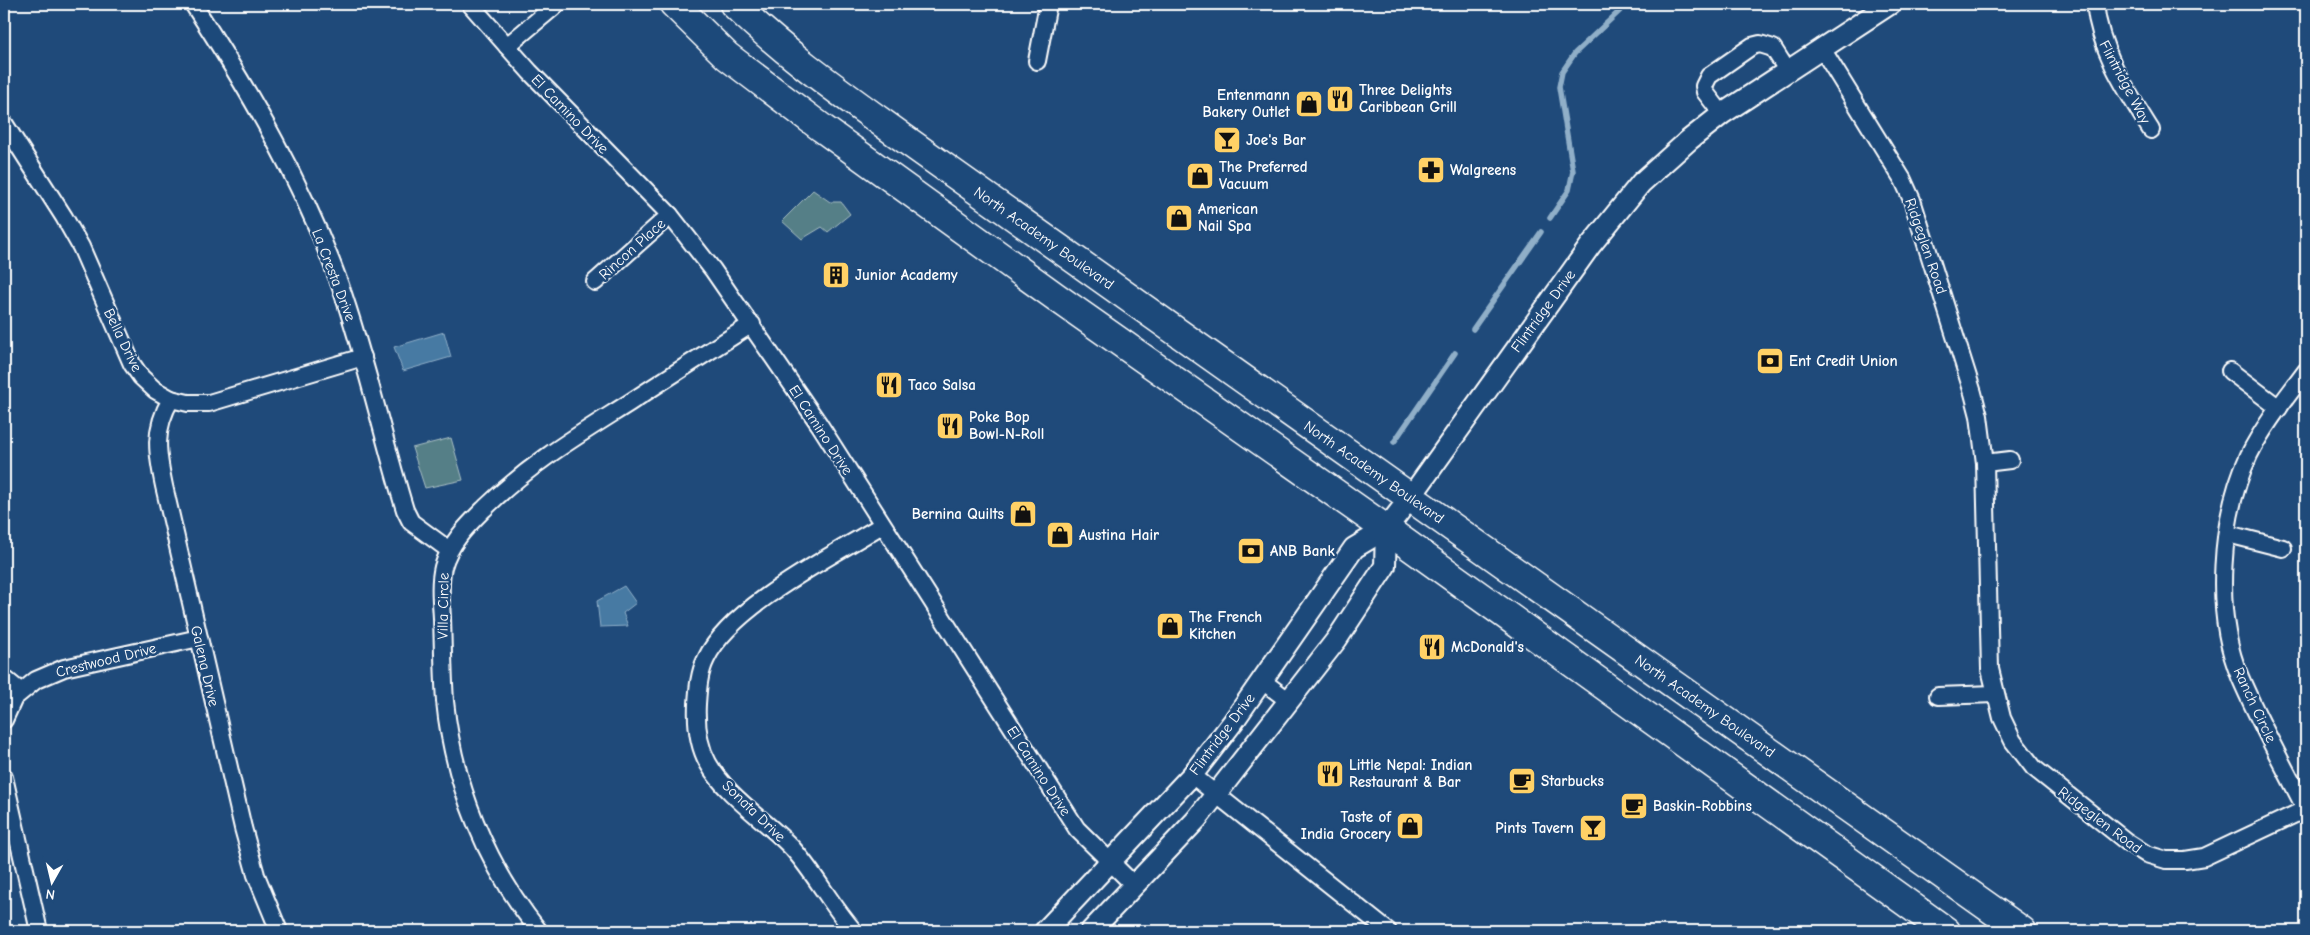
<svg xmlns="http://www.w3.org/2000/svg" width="2310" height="935" font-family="'Comic Neue',sans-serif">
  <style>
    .green { fill: #557f87; stroke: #aabfc3 }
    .water { fill: #467aa3; stroke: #90afc8 }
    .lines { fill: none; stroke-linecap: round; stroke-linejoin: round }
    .stream { stroke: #90afc8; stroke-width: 5.5 }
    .minor-casing { stroke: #fff; stroke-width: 20 }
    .tertiary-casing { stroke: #fff; stroke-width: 24 }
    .trunk-casing { stroke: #fff; stroke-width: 31 }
    .minor { stroke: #1f4a7a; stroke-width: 16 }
    .tertiary { stroke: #1f4a7a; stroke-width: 20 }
    .trunk { stroke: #1f4a7a; stroke-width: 28 }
    .labels { text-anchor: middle; stroke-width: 5; stroke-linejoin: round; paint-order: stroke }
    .street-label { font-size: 15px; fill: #fff; stroke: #1f4a7a }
    .poi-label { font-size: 15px; font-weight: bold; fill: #fff; stroke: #1f4a7a; text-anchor: start }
  </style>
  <rect width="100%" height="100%" fill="#1f4a7a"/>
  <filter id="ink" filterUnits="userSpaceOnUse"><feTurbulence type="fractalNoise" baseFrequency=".02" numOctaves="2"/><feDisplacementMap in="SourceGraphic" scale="10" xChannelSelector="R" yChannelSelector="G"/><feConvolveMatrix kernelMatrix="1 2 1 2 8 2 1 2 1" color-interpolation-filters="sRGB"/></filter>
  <g filter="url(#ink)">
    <g class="green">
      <path d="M813 190 830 202H841L850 214 828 232 822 227 802 239 782 221Z"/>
      <path d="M451 438 463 480 425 488 412 448Z"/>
    </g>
    <g class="water">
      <path d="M444 332 451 357 403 371 394 347Z"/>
      <path d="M624 586 636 603 623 613 628 626 600 627 597 601Z"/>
    </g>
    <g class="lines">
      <g class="stream">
        <path d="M1550 218 1569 190 1573 171 1559 87 1562 72 1575 53 1627 4"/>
        <path d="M1473 329 1541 232"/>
        <path d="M1394 442 1455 353"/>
      </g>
      <g class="minor-casing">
        <g id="minor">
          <path d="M193 4C250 92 304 185 340 285 366 359 382 435 405 510L411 522 449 550"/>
          <path d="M470 4 530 72 670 215 713 270 819 424 1077 829 1134 885"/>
          <path d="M2095 4C2100 51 2126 90 2151 130"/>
          <path d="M507 46 557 4"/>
          <path d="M1821 47 1903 180 1912 200 1973 393 1979 416 1985 463 1990 669 2002 718 2013 741 2034 768 2127 842 2146 854 2166 860H2185L2204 857 2306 809"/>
          <path d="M1037 61 1048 4"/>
          <path d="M1722 114 1705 92 1704 86 1709 76 1752 46 1760 44 1773 48 1787 70"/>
          <path d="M4 123 64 217 81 247 132 364 141 377 155 390 171 399 188 403H209L363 357"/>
          <path d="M595 282 670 215"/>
          <path d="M2230 371 2279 408"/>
          <path d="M2306 371C2286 398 2264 425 2249 455 2220 517 2213 614 2240 677 2259 722 2284 766 2306 810"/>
          <path d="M171 399C153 430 157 453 164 486L243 828 256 875 279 931"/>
          <path d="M1985 463 2010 460"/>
          <path d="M2228 534 2283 548"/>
          <path d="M4 678 20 691"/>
          <path d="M1261 680 1288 700"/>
          <path d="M1938 696 1995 694"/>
          <path d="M4 720 14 698 36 680 64 668 199 638"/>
          <path d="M1192 775 1388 931"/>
          <path d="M4 777 39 931"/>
          <path d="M539 931C487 867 453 783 445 701 443 673 443 646 442 618 441 601 439 583 443 567 450 542 468 525 486 507 531 463 577 436 629 403 670 376 711 350 752 324"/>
          <path d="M854 931C831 905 816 875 793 849 766 820 727 797 708 763 698 745 696 724 697 704 698 689 699 673 706 659 730 607 832 556 882 525"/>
        </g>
      </g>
      <g class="tertiary-casing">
        <g id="tertiary">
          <path d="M1045 931 1192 775 1233 722 1354 548 1386 529 1410 498 1590 246 1641 183 1689 140 1722 114 1890 4"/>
          <path d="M1091 931 1196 820 1337 639 1385 566 1386 529"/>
        </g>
      </g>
      <g class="trunk-casing">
        <g id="trunk">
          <path d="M674 4 727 56 822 128 1056 297 1386 529 1946 931"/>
          <path d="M734 4C785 54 844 95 902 137L2022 931"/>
        </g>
      </g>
      <use href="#minor" class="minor"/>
      <use href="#tertiary" class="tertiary"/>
      <use href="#trunk" class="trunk"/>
    </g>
  </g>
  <defs>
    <g id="restaurant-square" transform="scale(1.4375)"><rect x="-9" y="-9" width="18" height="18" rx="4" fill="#ffd166" stroke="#1f4a7a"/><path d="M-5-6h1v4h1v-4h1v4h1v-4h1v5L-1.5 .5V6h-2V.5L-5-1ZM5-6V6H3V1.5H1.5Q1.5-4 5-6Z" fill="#111"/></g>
    <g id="shop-square" transform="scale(1.4375)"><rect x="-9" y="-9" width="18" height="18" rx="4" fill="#ffd166" stroke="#1f4a7a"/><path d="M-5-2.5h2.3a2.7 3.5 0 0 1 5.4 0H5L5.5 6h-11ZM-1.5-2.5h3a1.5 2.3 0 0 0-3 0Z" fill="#111"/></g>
    <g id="bar-square" transform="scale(1.4375)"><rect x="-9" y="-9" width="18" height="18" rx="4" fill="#ffd166" stroke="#1f4a7a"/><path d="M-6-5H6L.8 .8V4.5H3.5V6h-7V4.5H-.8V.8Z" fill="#111"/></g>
    <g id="pharmacy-square" transform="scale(1.4375)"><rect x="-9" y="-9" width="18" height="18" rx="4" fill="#ffd166" stroke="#1f4a7a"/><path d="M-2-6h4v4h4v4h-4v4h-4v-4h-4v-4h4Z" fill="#111"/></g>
    <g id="building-square" transform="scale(1.4375)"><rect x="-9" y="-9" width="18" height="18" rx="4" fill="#ffd166" stroke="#1f4a7a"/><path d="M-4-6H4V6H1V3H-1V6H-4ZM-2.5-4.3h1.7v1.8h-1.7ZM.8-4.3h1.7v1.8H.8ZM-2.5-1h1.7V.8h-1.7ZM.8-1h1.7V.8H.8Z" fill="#111"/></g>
    <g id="bank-square" transform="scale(1.4375)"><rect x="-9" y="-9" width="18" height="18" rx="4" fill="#ffd166" stroke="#1f4a7a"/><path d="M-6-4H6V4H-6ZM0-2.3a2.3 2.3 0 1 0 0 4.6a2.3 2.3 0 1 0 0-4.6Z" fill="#111"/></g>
    <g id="cafe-square" transform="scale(1.4375)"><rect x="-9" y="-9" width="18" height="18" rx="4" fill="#ffd166" stroke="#1f4a7a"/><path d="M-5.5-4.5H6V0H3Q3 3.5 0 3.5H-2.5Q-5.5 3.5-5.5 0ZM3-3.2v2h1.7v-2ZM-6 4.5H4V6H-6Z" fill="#111"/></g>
  </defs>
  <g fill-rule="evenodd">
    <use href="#restaurant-square" x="1340" y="99"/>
    <use href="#shop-square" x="1309" y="104"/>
    <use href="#bar-square" x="1227" y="140"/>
    <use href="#pharmacy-square" x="1431" y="170"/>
    <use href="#shop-square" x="1200" y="176"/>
    <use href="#shop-square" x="1179" y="218"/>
    <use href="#building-square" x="836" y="275"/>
    <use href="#bank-square" x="1770" y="361"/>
    <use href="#restaurant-square" x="889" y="385"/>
    <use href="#restaurant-square" x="950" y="426"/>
    <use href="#shop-square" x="1023" y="514"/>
    <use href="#shop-square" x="1060" y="535"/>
    <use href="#bank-square" x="1251" y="551"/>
    <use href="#shop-square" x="1170" y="626"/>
    <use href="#restaurant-square" x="1432" y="647"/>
    <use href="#restaurant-square" x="1330" y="774"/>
    <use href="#cafe-square" x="1522" y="781"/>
    <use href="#cafe-square" x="1634" y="806"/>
    <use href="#shop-square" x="1410" y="826"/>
    <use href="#bar-square" x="1593" y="828"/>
  </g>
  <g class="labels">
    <g class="street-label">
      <text transform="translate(2125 82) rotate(62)" y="5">Flintridge Way</text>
      <text transform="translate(570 114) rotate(46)" y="5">El Camino Drive</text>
      <text transform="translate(1044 238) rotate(35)" y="5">North Academy Boulevard</text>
      <text transform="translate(1926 246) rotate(71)" y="5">Ridgeglen Road</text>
      <text transform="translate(632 249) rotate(-42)" y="5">Rincon Place</text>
      <text transform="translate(334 275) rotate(69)" y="5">La Cresta Drive</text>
      <text transform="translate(1543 311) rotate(-54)" y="5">Flintridge Drive</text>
      <text transform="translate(123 340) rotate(64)" y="5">Bella Drive</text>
      <text transform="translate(821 430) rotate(57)" y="5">El Camino Drive</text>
      <text transform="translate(1374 472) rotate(35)" y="5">North Academy Boulevard</text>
      <text transform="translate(443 606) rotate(-89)" y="5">Villa Circle</text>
      <text transform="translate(106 660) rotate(-14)" y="5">Crestwood Drive</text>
      <text transform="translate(205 666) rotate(77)" y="5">Galena Drive</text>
      <text transform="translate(2255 705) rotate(65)" y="5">Ranch Circle</text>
      <text transform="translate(1705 706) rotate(35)" y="5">North Academy Boulevard</text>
      <text transform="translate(1222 734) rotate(-53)" y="5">Flintridge Drive</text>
      <text transform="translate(1039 771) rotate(57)" y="5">El Camino Drive</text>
      <text transform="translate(754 811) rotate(44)" y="5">Sonata Drive</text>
      <text transform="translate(2100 820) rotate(37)" y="5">Ridgeglen Road</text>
    </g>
    <g class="poi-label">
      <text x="1359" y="95">Three Delights<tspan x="1359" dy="17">Caribbean Grill</tspan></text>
      <text x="1290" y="100" text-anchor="end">Entenmann<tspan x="1290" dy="17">Bakery Outlet</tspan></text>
      <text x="1246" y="145">Joe's Bar</text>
      <text x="1219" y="172">The Preferred<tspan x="1219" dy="17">Vacuum</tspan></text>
      <text x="1450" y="175">Walgreens</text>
      <text x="1198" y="214">American<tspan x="1198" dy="17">Nail Spa</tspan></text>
      <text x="855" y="280">Junior Academy</text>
      <text x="1789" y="366">Ent Credit Union</text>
      <text x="908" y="390">Taco Salsa</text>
      <text x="969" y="422">Poke Bop<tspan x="969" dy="17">Bowl-N-Roll</tspan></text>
      <text x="1004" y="519" text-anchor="end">Bernina Quilts</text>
      <text x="1079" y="540">Austina Hair</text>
      <text x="1270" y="556">ANB Bank</text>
      <text x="1189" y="622">The French<tspan x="1189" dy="17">Kitchen</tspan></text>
      <text x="1451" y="652">McDonald's</text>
      <text x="1349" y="770">Little Nepal: Indian<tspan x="1349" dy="17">Restaurant &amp; Bar</tspan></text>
      <text x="1541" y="786">Starbucks</text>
      <text x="1653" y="811">Baskin-Robbins</text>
      <text x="1391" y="822" text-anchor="end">Taste of<tspan x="1391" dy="17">India Grocery</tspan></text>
      <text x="1574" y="833" text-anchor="end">Pints Tavern</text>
    </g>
  </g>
  <rect width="2310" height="935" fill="none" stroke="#1f4a7a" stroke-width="20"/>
  <rect x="10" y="10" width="2290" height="915" fill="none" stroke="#fff" stroke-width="2" filter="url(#ink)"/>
  <g transform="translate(52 882) rotate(188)" stroke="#1f4a7a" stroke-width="4" paint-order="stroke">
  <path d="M0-4L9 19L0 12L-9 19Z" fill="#ffffff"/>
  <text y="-8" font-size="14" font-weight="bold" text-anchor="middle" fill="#ffffff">N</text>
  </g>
</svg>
